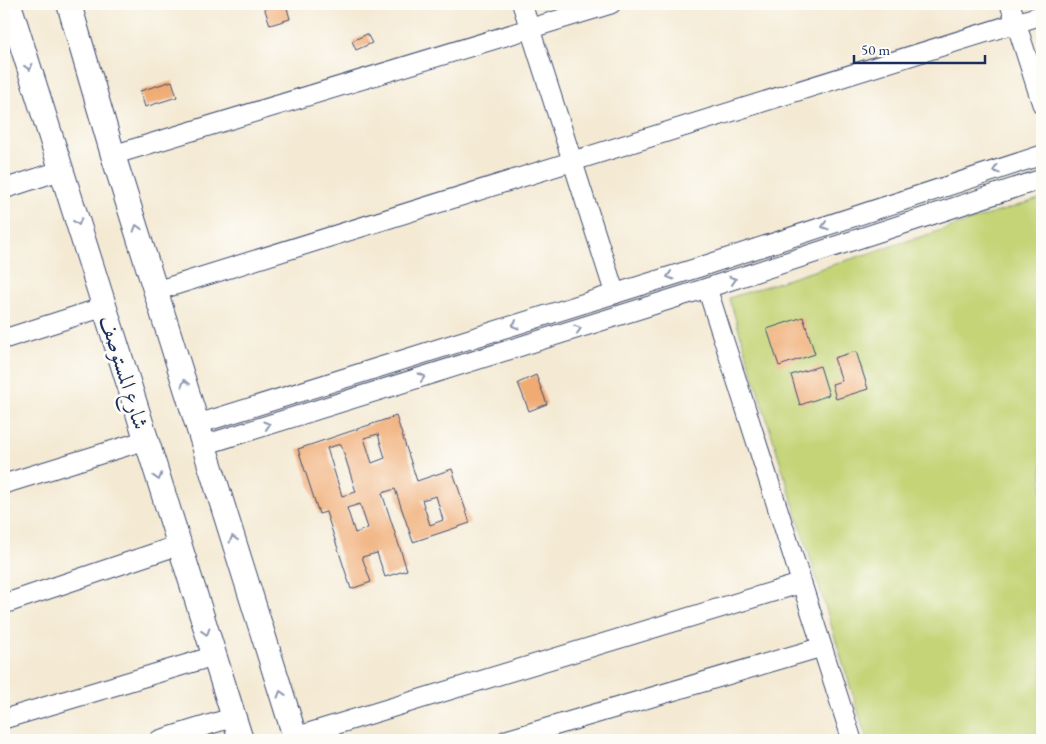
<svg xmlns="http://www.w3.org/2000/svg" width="1046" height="744" font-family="'EB Garamond',Amiri,serif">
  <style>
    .green { fill: #c4d477; stroke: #70826a }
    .building { fill: #f0ab73; fill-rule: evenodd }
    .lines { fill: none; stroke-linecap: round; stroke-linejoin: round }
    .minor-casing { stroke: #3c4b70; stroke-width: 21 }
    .major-casing { stroke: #3c4b70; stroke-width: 26 }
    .minor { stroke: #fff; stroke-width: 19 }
    .major { stroke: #fff; stroke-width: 24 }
    .oneway { stroke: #8d97ae }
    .labels { text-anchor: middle; stroke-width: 5; stroke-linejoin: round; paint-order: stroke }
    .street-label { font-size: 22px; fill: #1b2f5e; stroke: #fdfcf7 }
  </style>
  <rect width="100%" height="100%" fill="#fdfcf7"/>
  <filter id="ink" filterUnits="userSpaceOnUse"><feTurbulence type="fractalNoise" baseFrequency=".02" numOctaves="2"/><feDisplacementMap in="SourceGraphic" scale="10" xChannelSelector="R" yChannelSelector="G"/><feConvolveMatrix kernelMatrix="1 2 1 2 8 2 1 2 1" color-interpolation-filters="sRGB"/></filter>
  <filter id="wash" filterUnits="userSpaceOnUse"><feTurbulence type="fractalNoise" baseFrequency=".0096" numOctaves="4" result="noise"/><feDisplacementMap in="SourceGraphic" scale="20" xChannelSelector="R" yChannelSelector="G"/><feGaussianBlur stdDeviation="1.12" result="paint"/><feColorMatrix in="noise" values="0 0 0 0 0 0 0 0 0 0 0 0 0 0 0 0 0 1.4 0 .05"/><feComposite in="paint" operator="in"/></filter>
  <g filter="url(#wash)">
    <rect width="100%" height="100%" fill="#f4ead4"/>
    <path class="green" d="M1042 198V740H867L729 298Z"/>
    <g id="blocks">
      <g class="building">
        <path d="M263 4H286L290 19 270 25Z"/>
        <path d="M367 34 372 43 356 50 352 41Z"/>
        <path d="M172 81 177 97 145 107 140 91Z"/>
        <path d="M803 317 815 354 779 366 767 329Z"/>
        <path d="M856 351 868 389 836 399 832 384 842 381 834 358Z"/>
        <path d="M820 366 829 395 800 405 791 375Z"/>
        <path d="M536 375 547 404 529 411 518 383Z"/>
        <path d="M396 416 417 481 452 469 470 523 413 542 395 489 382 493 407 570 385 577 377 553 362 557 371 582 351 589 326 512 319 514 298 449ZM378 434 385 458 372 463 364 438ZM341 444 356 492 342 496 327 448ZM436 496 443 520 430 525 422 500ZM360 504 368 528 355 533 347 508Z"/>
      </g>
    </g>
  </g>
  <g filter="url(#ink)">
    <use href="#blocks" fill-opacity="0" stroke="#3c4b70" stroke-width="1"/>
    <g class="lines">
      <g class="minor-casing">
        <g id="minor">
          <path d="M522 4 615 294"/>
          <path d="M1010 4 1042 104"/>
          <path d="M113 155 611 4"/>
          <path d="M4 189 62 170"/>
          <path d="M707 288 852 740"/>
          <path d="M156 291 1042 15"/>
          <path d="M4 339 104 307"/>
          <path d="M198 424 700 267 1042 155"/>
          <path d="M204 445 707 288 1042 179"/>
          <path d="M4 484 146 440"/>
          <path d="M4 604 179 545"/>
          <path d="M4 719 214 656"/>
          <path d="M295 737 802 583"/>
          <path d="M159 740 234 717"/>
          <path d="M506 740 822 647"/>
        </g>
      </g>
      <g class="major-casing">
        <g id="major">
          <path d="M9 4 241 740"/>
          <path d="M69 4 113 155 296 740"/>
        </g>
      </g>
      <use href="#minor" class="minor"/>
      <use href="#major" class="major"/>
    </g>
    <defs><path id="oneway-chevron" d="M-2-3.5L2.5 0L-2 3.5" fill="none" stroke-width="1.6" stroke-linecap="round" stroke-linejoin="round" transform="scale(1.25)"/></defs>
    <g class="oneway">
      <use href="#oneway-chevron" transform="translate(29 67) rotate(73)"/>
      <use href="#oneway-chevron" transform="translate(996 170) rotate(162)"/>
      <use href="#oneway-chevron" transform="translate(78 222) rotate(73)"/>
      <use href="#oneway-chevron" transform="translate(825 226) rotate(162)"/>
      <use href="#oneway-chevron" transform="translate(137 228) rotate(-107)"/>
      <use href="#oneway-chevron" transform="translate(670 276) rotate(163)"/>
      <use href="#oneway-chevron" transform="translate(733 280) rotate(-18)"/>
      <use href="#oneway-chevron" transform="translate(515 325) rotate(163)"/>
      <use href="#oneway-chevron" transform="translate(578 329) rotate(-17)"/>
      <use href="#oneway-chevron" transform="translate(422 377) rotate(-17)"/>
      <use href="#oneway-chevron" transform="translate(185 383) rotate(-107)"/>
      <use href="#oneway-chevron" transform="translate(267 425) rotate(-17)"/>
      <use href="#oneway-chevron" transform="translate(158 477) rotate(73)"/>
      <use href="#oneway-chevron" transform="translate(233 539) rotate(-107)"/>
      <use href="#oneway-chevron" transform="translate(206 632) rotate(73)"/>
      <use href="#oneway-chevron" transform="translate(281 694) rotate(-107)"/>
    </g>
  </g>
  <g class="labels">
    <g class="street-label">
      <text transform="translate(125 372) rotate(73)" y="8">شارع المستوصف</text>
    </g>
  </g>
  <rect width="1046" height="744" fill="none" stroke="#fdfcf7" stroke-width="20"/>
  <path d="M854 55v8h131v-8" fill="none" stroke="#1b2f5e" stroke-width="2.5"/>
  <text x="861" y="55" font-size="15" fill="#1b2f5e" stroke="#fdfcf7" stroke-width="4" paint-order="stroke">50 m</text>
</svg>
